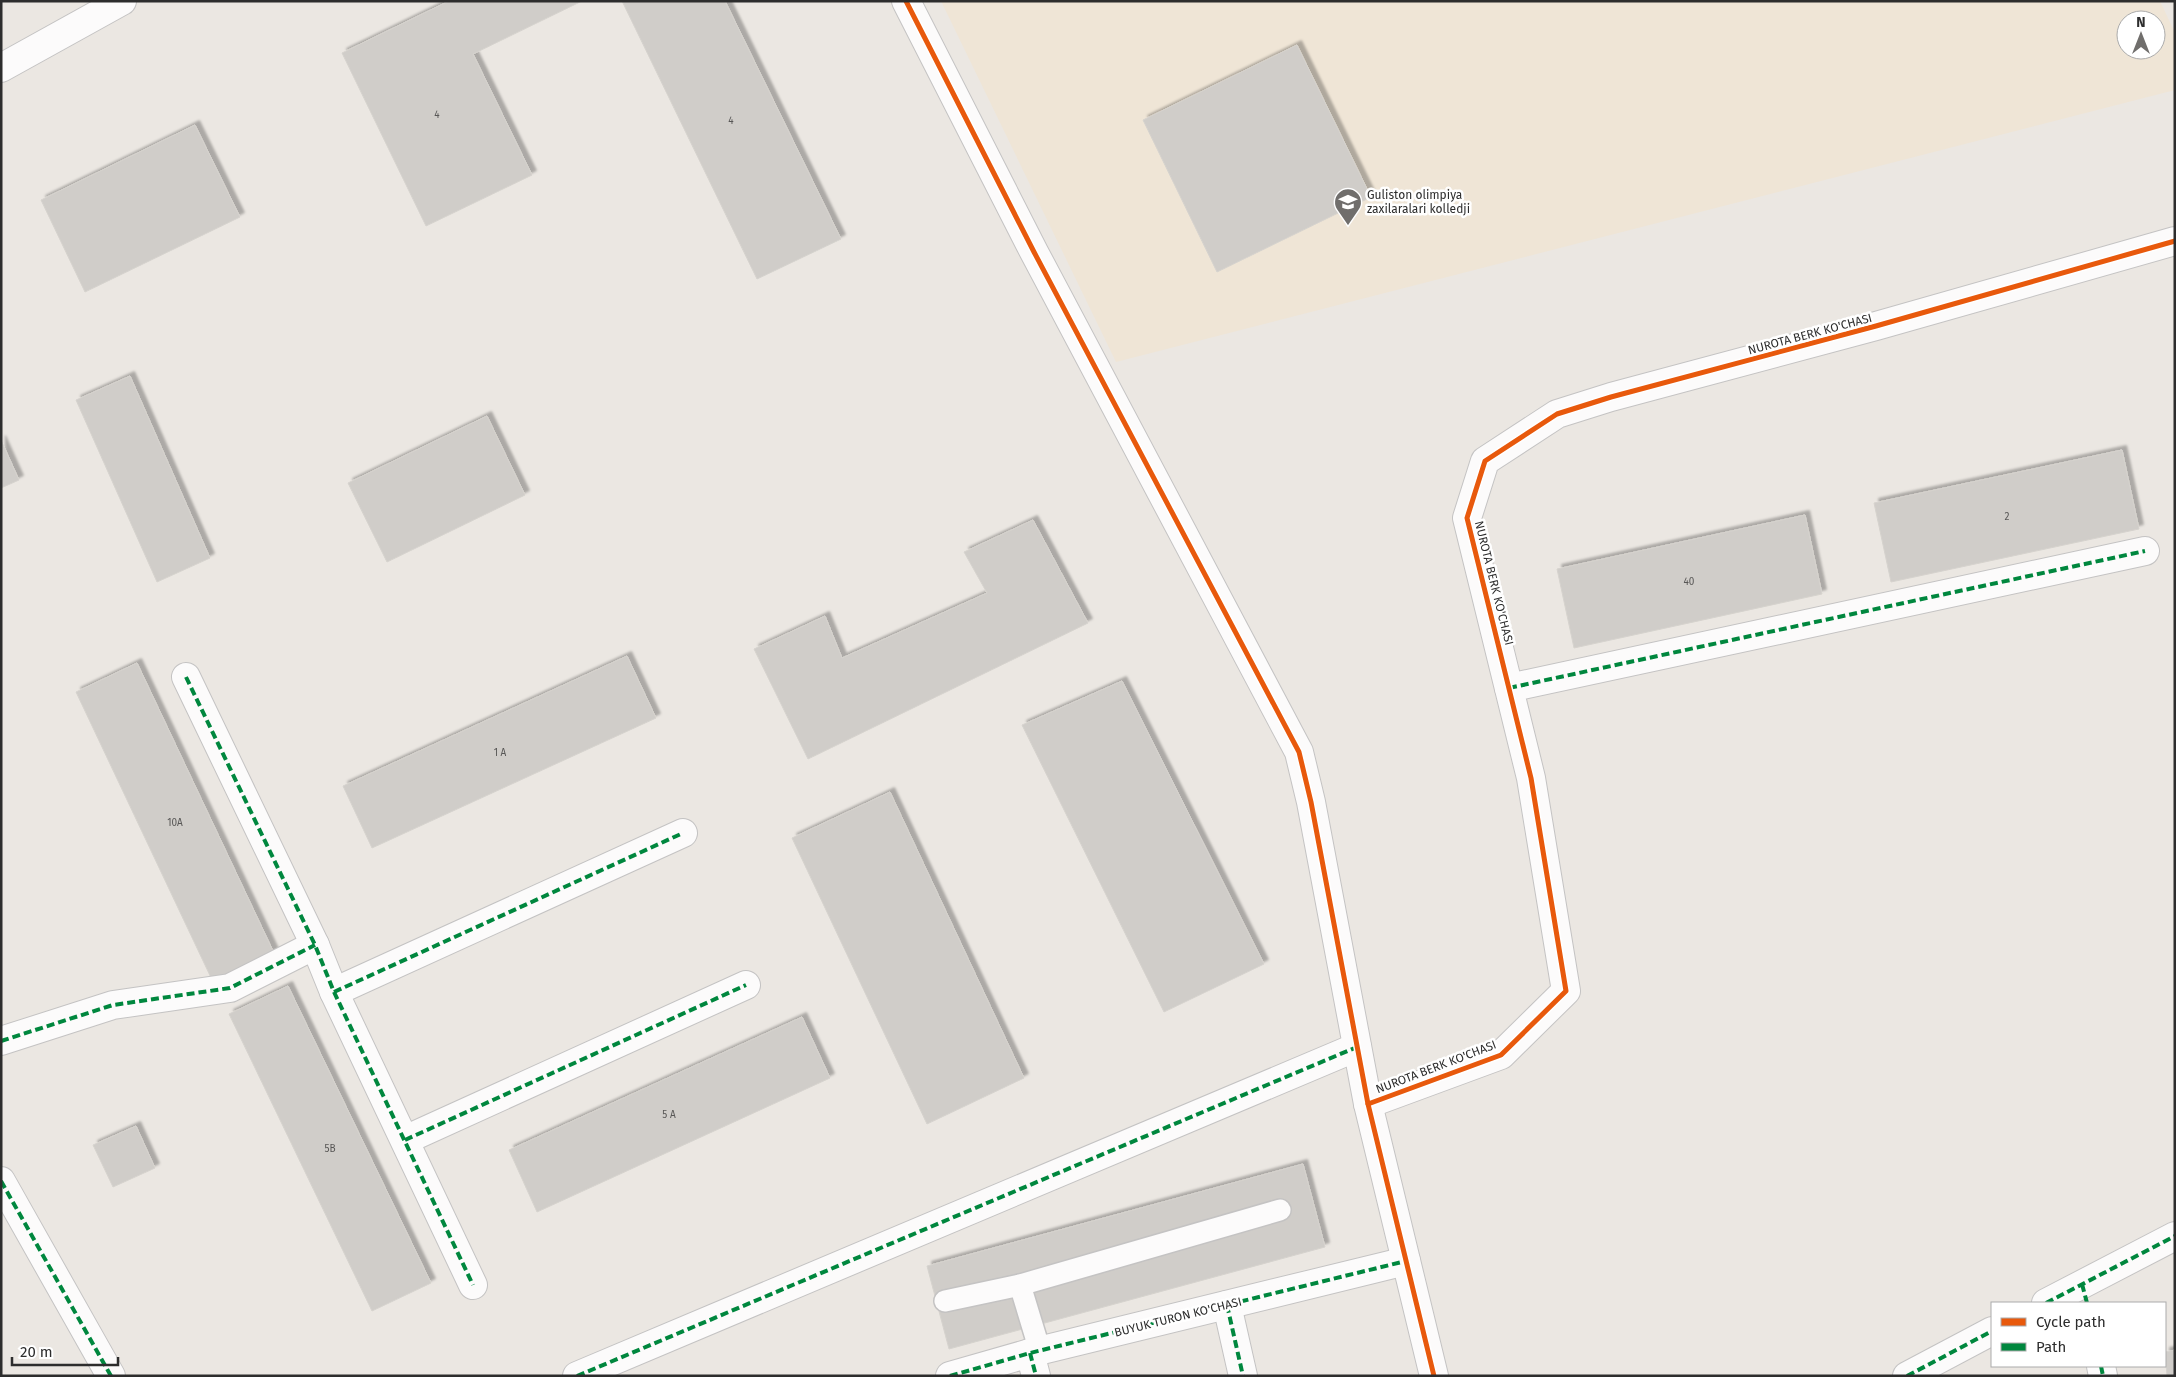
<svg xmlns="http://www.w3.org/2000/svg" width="2176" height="1377" font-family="'Fira Sans',sans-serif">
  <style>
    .education { fill: #efe5d6; fill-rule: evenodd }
    .building { fill: #d0cdc9; stroke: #d6d3ce; filter: url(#shadow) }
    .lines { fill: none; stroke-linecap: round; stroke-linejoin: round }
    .lane-casing { stroke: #c4c3c3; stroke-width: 24 }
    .street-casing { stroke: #c4c3c3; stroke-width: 30 }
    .secondary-casing { stroke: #c4c3c3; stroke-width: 30 }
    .lane { stroke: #fcfbfb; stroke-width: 21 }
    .street { stroke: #fcfbfb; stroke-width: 28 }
    .secondary { stroke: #fcfbfb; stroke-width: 28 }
    .quiet { stroke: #00873e; stroke-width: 4; stroke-dasharray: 8 4; stroke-linecap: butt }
    .cycleway-casing { stroke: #fff; stroke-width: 8 }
    .cycleway { stroke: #e8590c; stroke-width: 5 }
    .labels { text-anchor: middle; stroke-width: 5; stroke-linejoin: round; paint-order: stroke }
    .number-label { font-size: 10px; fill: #585756 }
    .poi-label { font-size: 12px; fill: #2d2d2d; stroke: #fff; text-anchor: start }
    .street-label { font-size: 12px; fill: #2d2d2d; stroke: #fff }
  </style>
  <defs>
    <filter id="shadow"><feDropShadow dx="4.5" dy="-4.5" stdDeviation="1" flood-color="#0004"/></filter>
  </defs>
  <rect width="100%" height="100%" fill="#ebe7e2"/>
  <path class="education" d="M941 1H2160L2175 33V90L1116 362ZM2126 20H2156V50H2126Z"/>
  <g class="building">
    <path d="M449 1H582L473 54 532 175 426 226 342 53Z"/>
    <path d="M622 1H725L841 239 757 279Z"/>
    <path d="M1297 45 1371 197 1217 272 1143 120Z"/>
    <path d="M195 125 240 217 85 292 41 200Z"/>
    <path d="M130 376 210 558 157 582 76 400Z"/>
    <path d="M487 416 525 495 387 562 348 483Z"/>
    <path d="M1 440 19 480 1 488Z"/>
    <path d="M2122 450 2139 529 1891 582 1874 503Z"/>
    <path d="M1805 515 1822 594 1574 648 1557 569Z"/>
    <path d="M1033 520 1088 623 808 759 754 649 825 616 842 658 987 593 964 552Z"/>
    <path d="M627 656 656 718 372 848 343 786Z"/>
    <path d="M137 663 274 953 213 982 76 692Z"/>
    <path d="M1122 681 1264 964 1164 1012 1022 725Z"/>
    <path d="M890 792 1024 1078 927 1124 792 838Z"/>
    <path d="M288 986 431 1283 372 1311 229 1014Z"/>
    <path d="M802 1017 830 1078 537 1212 509 1150Z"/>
    <path d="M136 1126 155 1168 113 1187 93 1145Z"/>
    <path d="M1303 1164 1325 1247 949 1349 927 1266Z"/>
    <path d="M2175 1350V1376H2167L2165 1352Z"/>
  </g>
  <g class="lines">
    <g class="lane-casing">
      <g id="lane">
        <path d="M1020 1285 1040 1351"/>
        <path d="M945 1301 1020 1285 1280 1210"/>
      </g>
    </g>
    <g class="street-casing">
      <g id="street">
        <path d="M906 1 1034 252 1299 752 1311 802 1368 1104 1434 1376"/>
        <path d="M186 677 315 945 334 992 473 1285"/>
        <path d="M1509 688 2145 551"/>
        <path d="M334 992 683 833"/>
        <path d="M1 1041 113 1005 230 988 315 945"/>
        <path d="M1368 1104 1501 1055 1566 991 1531 778 1467 518 1485 461 1557 414 1611 397 1876 326 2175 241"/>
        <path d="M405 1140 746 985"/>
        <path d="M1 1181 111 1376"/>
        <path d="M2046 1303 2175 1236"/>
        <path d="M1227 1305 1243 1376"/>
        <path d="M1030 1353 1036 1376"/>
        <path d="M2101 1366 2103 1376"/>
        <path d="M577 1376 1357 1047"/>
        <path d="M950 1376 1030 1353 1406 1261"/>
        <path d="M1907 1376 1992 1331"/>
      </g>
    </g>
    <g class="secondary-casing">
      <path id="secondary" d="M1 68 122 1"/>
    </g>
    <use href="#lane" class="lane"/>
    <use href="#street" class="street"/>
    <use href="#secondary" class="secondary"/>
    <g class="quiet">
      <path d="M186 677 315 945 334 992 473 1285"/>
      <path d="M1509 688 2145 551"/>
      <path d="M334 992 683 833"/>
      <path d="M1 1041 113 1005 230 988 315 945"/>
      <path d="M405 1140 746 985"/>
      <path d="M1 1181 111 1376"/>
      <path d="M2082 1284 2087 1303"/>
      <path d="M2046 1303 2175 1236"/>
      <path d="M1227 1305 1243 1376"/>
      <path d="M1030 1353 1036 1376"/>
      <path d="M2101 1366 2103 1376"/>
      <path d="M577 1376 1357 1047"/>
      <path d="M950 1376 1030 1353 1406 1261"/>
      <path d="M1907 1376 1992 1331"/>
    </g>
    <g class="cycleway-casing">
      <g id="cycleway">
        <path d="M906 1 1034 252 1299 752 1311 802 1368 1104 1434 1376"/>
        <path d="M1368 1104 1501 1055 1566 991 1531 778 1467 518 1485 461 1557 414 1611 397 1876 326 2175 241"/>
      </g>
    </g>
    <use href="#cycleway" class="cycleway"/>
  </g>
  <defs>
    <g id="university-pin" transform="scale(1.4375)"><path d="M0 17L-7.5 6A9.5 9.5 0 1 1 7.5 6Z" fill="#706e6c" stroke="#fff"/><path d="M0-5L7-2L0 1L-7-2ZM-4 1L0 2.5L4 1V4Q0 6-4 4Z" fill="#fff"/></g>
  </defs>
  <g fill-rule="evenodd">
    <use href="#university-pin" x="1348" y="202"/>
  </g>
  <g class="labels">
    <g class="number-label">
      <text x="437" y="118">4</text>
      <text x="731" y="124">4</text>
      <text x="2007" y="520">2</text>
      <text x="1689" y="585">40</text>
      <text x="500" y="756">1 А</text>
      <text x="175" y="826">10A</text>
      <text x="669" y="1118">5 А</text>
      <text x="330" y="1152">5B</text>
    </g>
    <g class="poi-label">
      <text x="1367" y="199">Guliston olimpiya<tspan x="1367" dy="14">zaxilaralari kolledji</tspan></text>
    </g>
    <g class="street-label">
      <text transform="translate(1810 334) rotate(-15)" y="4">NUROTA BERK KO'CHASI</text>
      <text transform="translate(1494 583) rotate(76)" y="4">NUROTA BERK KO'CHASI</text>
      <text transform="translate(1436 1067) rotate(-21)" y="4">NUROTA BERK KO'CHASI</text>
      <text transform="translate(1178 1317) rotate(-14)" y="4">BUYUK TURON KO'CHASI</text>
    </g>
  </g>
  <rect width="2176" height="1377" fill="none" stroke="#2d2d2d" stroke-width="5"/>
  <rect x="1991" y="1302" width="175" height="65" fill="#ffffff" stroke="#ababab"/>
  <rect x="2001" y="1318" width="25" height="8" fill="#e8590c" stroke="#ababab"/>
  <text x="2036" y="1327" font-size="15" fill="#2d2d2d">Cycle path</text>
  <rect x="2001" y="1343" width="25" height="8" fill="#00873e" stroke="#ababab"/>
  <text x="2036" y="1352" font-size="15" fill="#2d2d2d">Path</text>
  <g transform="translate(2141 35)"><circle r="24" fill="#ffffff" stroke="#ababab"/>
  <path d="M0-4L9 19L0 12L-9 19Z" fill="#706e6c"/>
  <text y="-8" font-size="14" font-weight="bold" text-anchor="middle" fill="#2d2d2d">N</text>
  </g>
  <path d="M12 1357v8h106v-8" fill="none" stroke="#2d2d2d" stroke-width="2.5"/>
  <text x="20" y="1357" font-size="15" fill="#2d2d2d" stroke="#ffffff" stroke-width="4" paint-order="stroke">20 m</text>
</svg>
